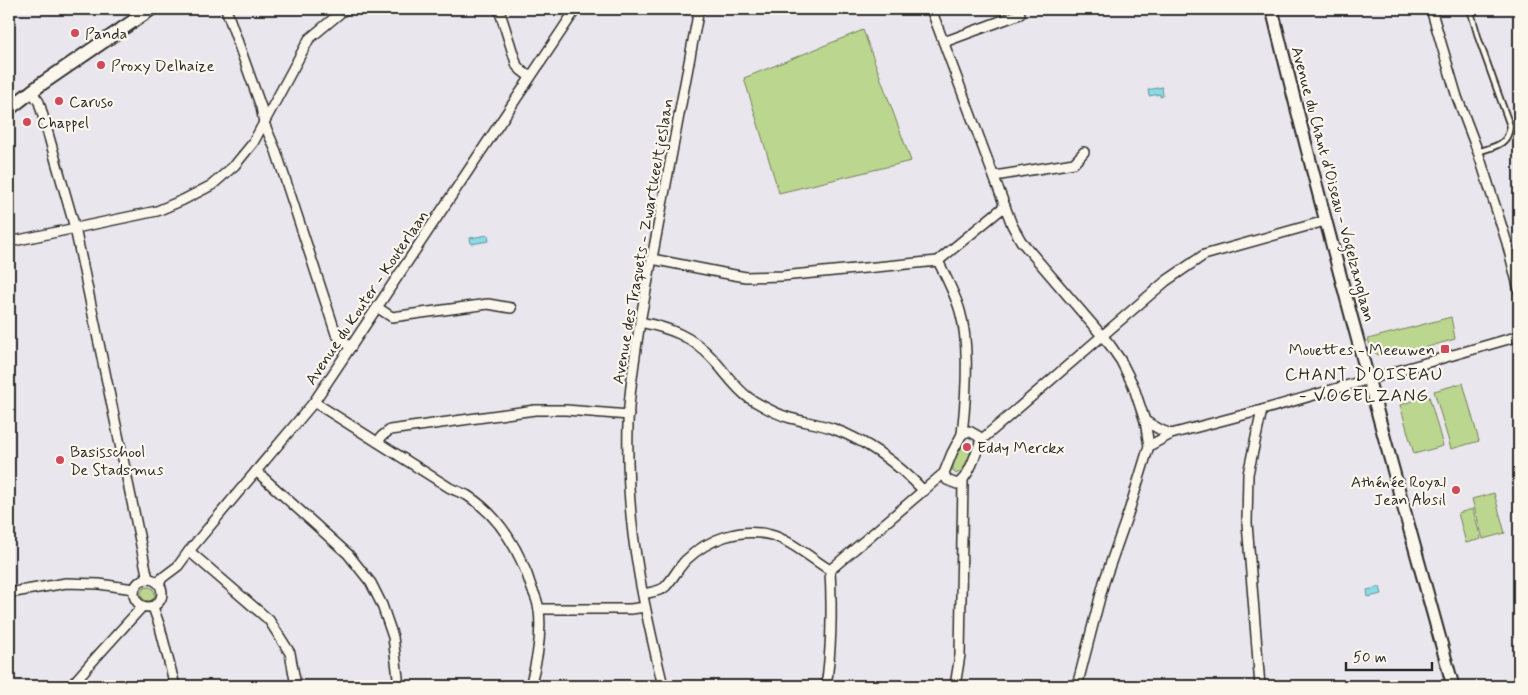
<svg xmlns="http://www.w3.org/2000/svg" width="1528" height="695" font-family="Mynerve,sans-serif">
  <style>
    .green { fill: #bbd68e; stroke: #73805c }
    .water { fill: #8bdbe6; stroke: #65959b }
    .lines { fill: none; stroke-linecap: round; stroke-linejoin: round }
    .service-casing { stroke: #2b2b2b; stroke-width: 8 }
    .minor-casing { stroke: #2b2b2b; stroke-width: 12 }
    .tertiary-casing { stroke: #2b2b2b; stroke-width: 15 }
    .secondary-casing { stroke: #2b2b2b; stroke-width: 16 }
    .service { stroke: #fbf7ec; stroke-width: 4.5 }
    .minor { stroke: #fbf7ec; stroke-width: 9 }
    .tertiary { stroke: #fbf7ec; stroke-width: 11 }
    .secondary { stroke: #fbf7ec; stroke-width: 12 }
    .poi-dot { fill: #d1495b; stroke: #fbf7ec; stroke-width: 2 }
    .labels { text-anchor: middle; stroke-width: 4.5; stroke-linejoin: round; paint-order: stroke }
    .poi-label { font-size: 16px; fill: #2b2b2b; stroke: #fbf7ec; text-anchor: start }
    .street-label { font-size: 16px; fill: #2b2b2b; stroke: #fbf7ec }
    .neighbourhood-label { font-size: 18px; letter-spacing: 1px; fill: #2b2b2b; stroke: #fbf7ec }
  </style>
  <rect width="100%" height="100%" fill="#eae6ed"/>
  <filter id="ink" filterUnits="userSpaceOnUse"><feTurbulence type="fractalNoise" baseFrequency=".02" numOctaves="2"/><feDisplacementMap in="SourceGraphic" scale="10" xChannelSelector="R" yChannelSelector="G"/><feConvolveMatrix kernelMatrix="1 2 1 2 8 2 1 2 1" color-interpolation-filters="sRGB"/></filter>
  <g filter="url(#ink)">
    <g class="green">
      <path d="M863 30 911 161 779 193 744 78Z"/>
      <path d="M1451 317 1455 339 1414 351 1378 355 1371 349 1368 339Z"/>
      <path d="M1463 383 1479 441 1451 449 1434 391Z"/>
      <path d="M1429 396 1443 446 1414 454 1400 405Z"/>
      <path d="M967 442H970L972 445C972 456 967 469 956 474L953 471C952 460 957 446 967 442Z"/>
      <path d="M1494 493 1505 533 1483 539 1472 499Z"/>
      <path d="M1473 509 1481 539 1466 543 1458 513Z"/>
      <circle cx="148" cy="594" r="7"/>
    </g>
    <g class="water">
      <path d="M1162 87 1163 96 1160 97V94L1149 96 1148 90Z"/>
      <path d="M488 235 489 241 471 244 470 238Z"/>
      <path d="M1380 587 1382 594 1368 597 1367 590Z"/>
    </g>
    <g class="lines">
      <g class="service-casing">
        <path id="service" d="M1470 9 1479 40 1510 126C1508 146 1494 146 1478 152"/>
      </g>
      <g class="minor-casing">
        <g id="minor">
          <path d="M226 9 261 107 264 123 276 151 336 334 344 342 351 347"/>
          <path d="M499 9 517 66 522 71 530 77"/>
          <path d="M931 9 1012 225 1021 241 1110 345 1121 361 1133 385 1145 421 1149 446 1129 511 1104 582 1077 686"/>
          <path d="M1431 9 1457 97 1478 152 1507 243 1519 290"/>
          <path d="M944 42 1020 14"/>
          <path d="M31 91 39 102 75 228 148 579"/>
          <path d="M995 176 1074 163 1084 152"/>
          <path d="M9 242 157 211 183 200 212 185 235 165 253 143 309 39 345 9"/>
          <path d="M652 259 723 273 746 277 782 276 938 261 1005 206"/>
          <path d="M938 261C946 277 955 294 960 311 970 345 966 399 962 434"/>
          <path d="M378 308 392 317 488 304 511 308"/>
          <path d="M640 322C670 328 692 336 713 359 725 372 735 388 749 398 762 406 776 414 790 418 805 422 820 424 834 429 869 442 899 465 924 491"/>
          <path d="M314 402 450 488C456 491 463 493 468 496 500 516 521 553 532 589 535 595 538 603 539 610 542 636 537 662 530 686"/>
          <path d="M1145 421 1161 430 1171 434"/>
          <path d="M981 440 1166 281 1204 255 1325 221"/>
          <path d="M378 442 382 436 390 430 535 410H566L629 415"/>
          <path d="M1149 446 1171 434 1262 410 1519 336"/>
          <path d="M256 471 348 554 371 583 382 605 393 637 399 686"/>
          <path d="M189 551 269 620 290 653 296 686"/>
          <circle cx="148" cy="593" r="14"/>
          <path d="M159 584 162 578 178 566 189 551 314 402 576 9"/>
          <path d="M9 593 66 583 99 584 134 589"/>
          <path d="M643 594C650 592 659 592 665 587 673 579 678 568 686 560 708 539 740 527 771 535 790 540 812 559 830 570L944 473 952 453 962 434 969 431 978 436 981 440C976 453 969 478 957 484L947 480 944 473"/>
          <path d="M153 607 160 627 175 686"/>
          <path d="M539 609H631L645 607"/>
          <path d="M71 686C94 659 118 633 142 607"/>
          <path d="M663 686C654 647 644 607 638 568 630 522 627 470 628 424 629 390 635 356 640 322L699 9"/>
          <path d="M826 686C832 647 832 609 830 570"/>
          <path d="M955 686 960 655 963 481"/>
          <path d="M1260 686 1247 523 1248 474 1262 410"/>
        </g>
      </g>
      <g class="tertiary-casing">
        <path id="tertiary" d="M1272 9C1327 236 1391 461 1453 686"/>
      </g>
      <g class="secondary-casing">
        <path id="secondary" d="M9 109 40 85 151 9"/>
      </g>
      <use href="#service" class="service"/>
      <use href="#minor" class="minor"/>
      <use href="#tertiary" class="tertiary"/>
      <use href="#secondary" class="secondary"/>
    </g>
  </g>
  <g class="poi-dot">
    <circle cx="75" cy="33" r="5"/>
    <circle cx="101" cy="65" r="5"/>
    <circle cx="59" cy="101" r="5"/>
    <circle cx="27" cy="122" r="5"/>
    <rect x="1440" y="344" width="10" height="10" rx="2.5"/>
    <circle cx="967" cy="447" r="5"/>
    <circle cx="60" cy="460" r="5"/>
    <circle cx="1456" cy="490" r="5"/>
  </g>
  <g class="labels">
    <g class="poi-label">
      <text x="85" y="39">Panda</text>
      <text x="111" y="71">Proxy Delhaize</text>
      <text x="69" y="107">Caruso</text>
      <text x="37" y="128">Chappel</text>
      <text x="1435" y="355" text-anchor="end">Mouettes - Meeuwen</text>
      <text x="977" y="453">Eddy Merckx</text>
      <text x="70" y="457">Basisschool<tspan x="70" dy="18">De Stadsmus</tspan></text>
      <text x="1446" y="487" text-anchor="end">Athénée Royal<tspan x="1446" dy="18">Jean Absil</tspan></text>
    </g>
    <g class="street-label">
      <text transform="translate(1334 184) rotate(75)" y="6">Avenue du Chant d'Oiseau - Vogelzanglaan</text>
      <text transform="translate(642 241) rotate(-80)" y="6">Avenue des Traquets - Zwartkeeltjeslaan</text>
      <text transform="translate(366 297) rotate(-56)" y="6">Avenue du Kouter - Kouterlaan</text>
    </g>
    <g class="neighbourhood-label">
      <text x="1364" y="380">CHANT D'OISEAU<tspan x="1364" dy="21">- VOGELZANG</tspan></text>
    </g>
  </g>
  <rect width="1528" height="695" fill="none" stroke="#fbf7ec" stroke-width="30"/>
  <rect x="15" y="15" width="1498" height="665" fill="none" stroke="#2b2b2b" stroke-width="2" filter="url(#ink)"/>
  <path d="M1346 662v8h86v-8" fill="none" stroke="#2b2b2b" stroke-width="2.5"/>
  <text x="1353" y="662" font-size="15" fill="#2b2b2b" stroke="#fbf7ec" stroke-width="4" paint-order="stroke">50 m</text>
</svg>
